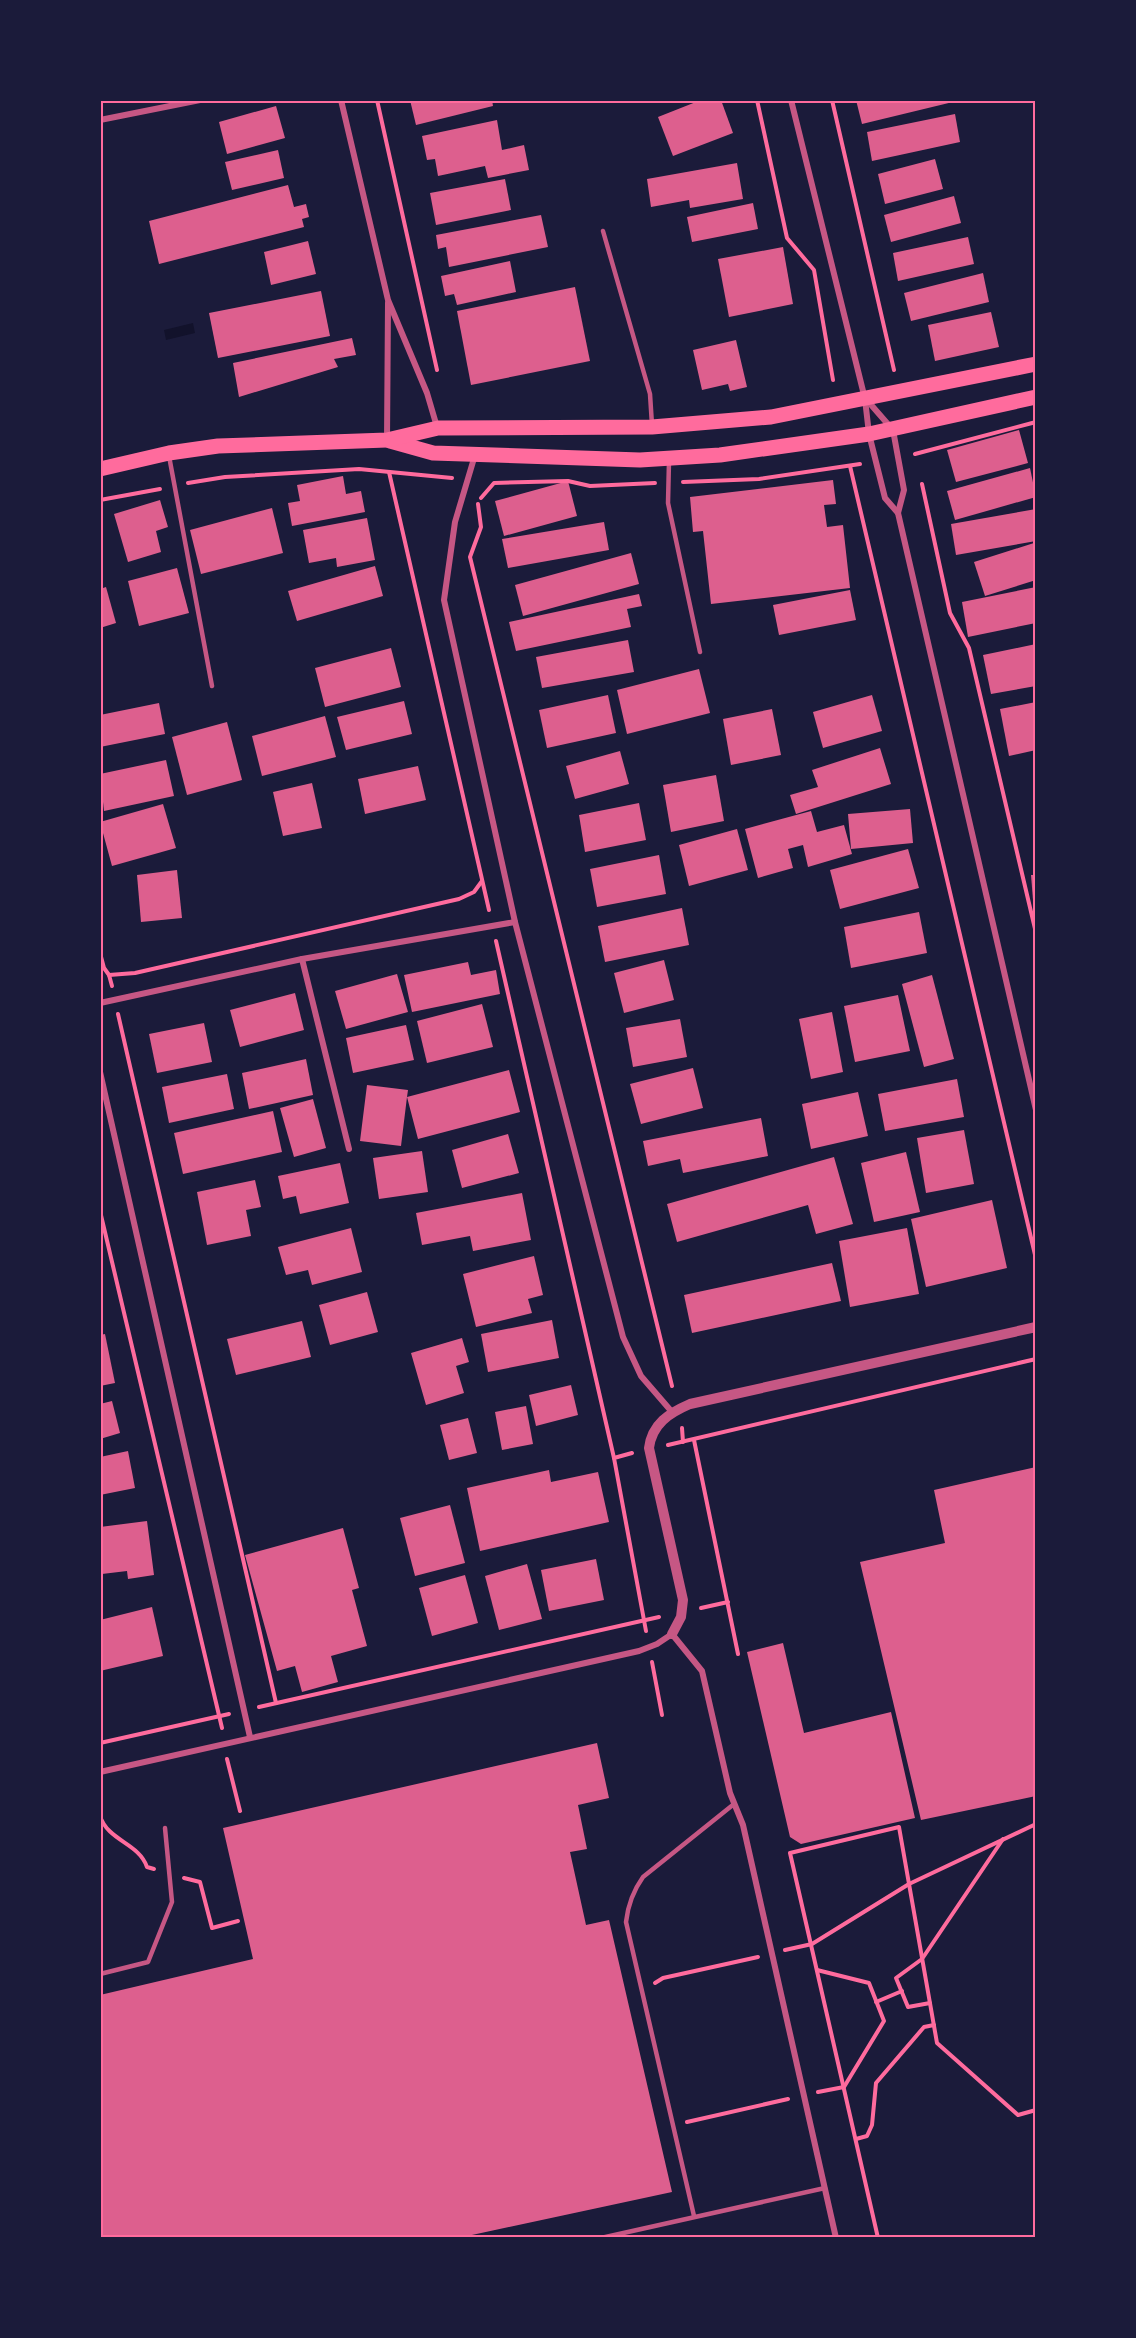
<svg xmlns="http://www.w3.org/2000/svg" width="1136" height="2338" font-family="Ubuntu,sans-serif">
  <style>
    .water { fill: #12122b }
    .building { fill: #dd5f8e }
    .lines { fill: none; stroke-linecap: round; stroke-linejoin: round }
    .path { stroke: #ff6b9d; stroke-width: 4 }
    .service { stroke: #c65784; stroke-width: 4.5 }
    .minor { stroke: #c65784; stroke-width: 6 }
    .tertiary { stroke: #c65784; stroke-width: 10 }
    .primary { stroke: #ff6b9d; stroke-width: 15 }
    .neatline { fill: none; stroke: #ff6b9d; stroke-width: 2 }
  </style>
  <rect width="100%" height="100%" fill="#1b1b3a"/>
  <path class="water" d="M193 323 195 333 166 340 164 330Z"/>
  <g class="building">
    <path d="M410 100H492L493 106 416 125Z"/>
    <path d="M701 100H721L733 133 673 156 658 117Z"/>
    <path d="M856 100H957V101L862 124Z"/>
    <path d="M276 106 285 138 227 154 219 122Z"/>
    <path d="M955 114 960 142 872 161 867 132Z"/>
    <path d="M497 120 502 150 524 145 529 170 488 178 485 166 438 176 435 159 427 160 422 136Z"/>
    <path d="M278 150 284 178 232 190 225 162Z"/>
    <path d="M935 159 943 189 885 204 878 174Z"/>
    <path d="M737 163 743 199 690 208 689 200 651 207 647 179Z"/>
    <path d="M505 179 511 210 436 225 430 193Z"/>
    <path d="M288 185 294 207 306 204 309 217 302 219 304 227 159 264 149 221Z"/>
    <path d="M954 196 961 223 891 242 884 215Z"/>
    <path d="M753 203 758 229 692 242 687 217Z"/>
    <path d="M541 215 548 247 449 267 446 247 438 249 436 235Z"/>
    <path d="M968 237 974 264 898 281 893 253Z"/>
    <path d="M308 241 316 274 271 285 264 252Z"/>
    <path d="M783 247 793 304 729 317 718 259Z"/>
    <path d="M510 261 516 292 457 305 454 294 445 296 441 276Z"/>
    <path d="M983 273 989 302 911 321 904 293Z"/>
    <path d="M575 287 590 361 471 385 457 311Z"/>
    <path d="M321 291 330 336 218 358 209 313Z"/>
    <path d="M991 312 999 347 935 361 928 325Z"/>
    <path d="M352 338 356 355 334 359 338 367 239 397 233 363Z"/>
    <path d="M736 340 747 387 730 391 728 384 702 390 693 350Z"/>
    <path d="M1019 430 1028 463 956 482 947 450Z"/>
    <path d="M1030 468 1036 497 955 520 947 491Z"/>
    <path d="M343 476 346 494 361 491 365 512 292 526 288 503 300 501 297 485Z"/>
    <path d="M833 480 836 504 824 505 827 527 843 525 850 588 711 604 703 531 693 532 690 497Z"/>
    <path d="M568 481 577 516 504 536 495 501Z"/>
    <path d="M160 500 168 527 156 531 161 552 128 562 114 514Z"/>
    <path d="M272 508 283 553 201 574 190 530Z"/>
    <path d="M1036 509V541L956 555 951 524Z"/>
    <path d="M367 518 375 560 337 567 336 558 309 563 303 530Z"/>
    <path d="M604 522 609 550 508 568 502 539Z"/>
    <path d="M1034 543 1036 580 985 596 974 562Z"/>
    <path d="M631 553 639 584 523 616 515 585Z"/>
    <path d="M375 566 383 596 297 621 288 591Z"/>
    <path d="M177 568 189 613 139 626 128 581Z"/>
    <path d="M106 587 116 623 100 628V589Z"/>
    <path d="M1036 587V623L968 637 962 602Z"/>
    <path d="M850 590 856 620 779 635 773 605Z"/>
    <path d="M639 594 642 606 627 609 631 627 516 651 509 622Z"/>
    <path d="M628 640 634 672 542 688 536 657Z"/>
    <path d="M1036 644V686L991 694 983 655Z"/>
    <path d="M391 648 401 687 325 707 315 668Z"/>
    <path d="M699 669 710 713 627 734 617 690Z"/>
    <path d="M608 695 616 733 547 748 539 710Z"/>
    <path d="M872 695 882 731 823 748 813 712Z"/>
    <path d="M404 701 412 734 346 750 337 717Z"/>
    <path d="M1036 702V750L1009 756 1000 709Z"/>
    <path d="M159 703 165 734 100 747V715Z"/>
    <path d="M772 709 781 755 731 765 723 719Z"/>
    <path d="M325 716 336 757 262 776 252 736Z"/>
    <path d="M227 722 242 780 187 795 172 737Z"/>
    <path d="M880 748 891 784 796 814 790 795 818 787 812 770Z"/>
    <path d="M620 751 629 784 575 799 566 766Z"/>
    <path d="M166 760 174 796 104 811 100 774Z"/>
    <path d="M418 766 426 800 365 814 358 779Z"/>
    <path d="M716 775 724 821 671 832 663 785Z"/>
    <path d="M312 783 322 828 283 836 273 792Z"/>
    <path d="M639 803 646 840 585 852 579 815Z"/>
    <path d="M163 804 176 848 112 866 100 822Z"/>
    <path d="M910 809 913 843 851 849 848 814Z"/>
    <path d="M811 811 817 832 844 825 852 854 808 867 803 845 788 849 793 868 758 878 745 829Z"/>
    <path d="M737 829 748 870 689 886 679 845Z"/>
    <path d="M908 849 919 888 840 909 830 870Z"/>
    <path d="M659 855 666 894 597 907 590 869Z"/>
    <path d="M177 870 182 918 141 922 137 875Z"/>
    <path d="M1031 875H1036V900H1033Z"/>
    <path d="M682 908 689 945 605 962 598 926Z"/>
    <path d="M919 912 927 953 851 968 844 927Z"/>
    <path d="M664 960 674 1000 624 1013 614 973Z"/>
    <path d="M468 962 471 975 496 970 500 994 412 1012 404 975Z"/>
    <path d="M397 974 408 1012 346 1029 335 991Z"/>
    <path d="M932 975 954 1059 924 1067 902 984Z"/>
    <path d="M295 993 304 1030 240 1047 230 1010Z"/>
    <path d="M898 995 910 1051 855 1062 844 1006Z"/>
    <path d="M482 1004 493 1047 427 1063 417 1021Z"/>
    <path d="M832 1012 843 1072 811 1079 799 1019Z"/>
    <path d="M680 1019 687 1057 633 1067 626 1028Z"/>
    <path d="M204 1023 212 1062 157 1073 149 1034Z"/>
    <path d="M406 1025 414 1060 353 1073 346 1038Z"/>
    <path d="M306 1059 313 1095 249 1109 242 1073Z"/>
    <path d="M693 1068 703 1108 641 1124 630 1084Z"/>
    <path d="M509 1070 520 1112 418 1139 407 1097 401 1146 360 1141 367 1085 408 1090 407 1097Z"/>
    <path d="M227 1074 234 1109 169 1123 162 1087Z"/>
    <path d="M957 1079 964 1117 885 1131 878 1094Z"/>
    <path d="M858 1092 868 1136 811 1149 802 1104Z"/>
    <path d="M313 1099 326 1148 294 1157 280 1108Z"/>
    <path d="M273 1111 282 1152 183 1174 174 1133Z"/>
    <path d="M761 1118 768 1156 683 1173 680 1159 648 1166 643 1141Z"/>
    <path d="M964 1130 974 1184 926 1193 917 1138Z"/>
    <path d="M508 1134 519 1173 462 1188 452 1150Z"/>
    <path d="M422 1151 428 1192 379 1199 373 1158Z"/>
    <path d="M906 1152 920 1212 874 1222 861 1163Z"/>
    <path d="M834 1157 853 1224 816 1234 808 1205 677 1242 667 1204Z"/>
    <path d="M340 1163 349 1203 300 1214 296 1196 283 1199 278 1176Z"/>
    <path d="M255 1180 261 1207 246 1210 251 1236 207 1245 197 1192Z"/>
    <path d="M522 1193 531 1240 473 1251 470 1236 422 1245 416 1213Z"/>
    <path d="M992 1200 1007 1268 926 1287 911 1219Z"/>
    <path d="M351 1228 362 1272 312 1285 308 1270 286 1275 278 1247Z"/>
    <path d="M907 1228 919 1294 850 1307 839 1241Z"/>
    <path d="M534 1256 543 1295 528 1299 532 1313 476 1327 463 1274Z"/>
    <path d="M832 1263 841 1301 692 1333 684 1295Z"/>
    <path d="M367 1292 378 1332 330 1345 319 1305Z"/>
    <path d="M552 1320 559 1358 488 1372 481 1334Z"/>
    <path d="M302 1321 311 1357 236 1375 227 1339Z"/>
    <path d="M105 1334 115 1383 100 1386V1335Z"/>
    <path d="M462 1338 469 1362 456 1366 464 1393 426 1405 411 1353Z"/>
    <path d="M571 1385 578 1415 536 1426 529 1395Z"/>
    <path d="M112 1401 120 1433 100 1439V1404Z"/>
    <path d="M526 1406 533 1444 502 1450 495 1412Z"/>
    <path d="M468 1418 477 1453 449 1460 440 1425Z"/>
    <path d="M128 1451 135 1488 100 1495V1457Z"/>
    <path d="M1036 1467V1796L921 1820 860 1562 945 1543 934 1490Z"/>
    <path d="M549 1470 551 1482 598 1472 609 1522 480 1551 467 1488Z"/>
    <path d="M450 1505 465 1563 415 1576 400 1518Z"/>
    <path d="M147 1521 154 1575 128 1579 127 1571 102 1574 100 1527Z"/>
    <path d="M343 1528 359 1588 352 1590 367 1646 331 1656 338 1682 302 1692 295 1666 277 1671 245 1555Z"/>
    <path d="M596 1559 604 1600 549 1611 541 1570Z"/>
    <path d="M527 1564 542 1619 499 1630 485 1576Z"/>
    <path d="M465 1575 478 1623 432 1636 419 1588Z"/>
    <path d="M152 1607 163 1656 100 1671V1620Z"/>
    <path d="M783 1643 804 1733 891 1712 915 1818 801 1844 790 1837 747 1652Z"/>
    <path d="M597 1743 609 1798 578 1805 587 1849 570 1852 586 1925 609 1920 672 2192 458 2238H100V1995L253 1959 223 1828Z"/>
  </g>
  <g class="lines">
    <g class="path">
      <path d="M377 100 437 370"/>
      <path d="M757 100 787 238 814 270 833 380"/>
      <path d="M832 100 894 370"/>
      <path d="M915 454 1036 422"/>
      <path d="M850 466 1036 1259"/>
      <path d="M389 472 489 910"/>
      <path d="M683 482 759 479 860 464"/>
      <path d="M188 483 225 477 359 469 452 478"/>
      <path d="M922 484 950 613 969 648 1036 933"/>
      <path d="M481 498 494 483 568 481 590 486 655 483"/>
      <path d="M100 500 160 489"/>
      <path d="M478 504 481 527 470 557 672 1386"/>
      <path d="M496 941 614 1458"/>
      <path d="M100 953 104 968 109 975 135 973 459 899 474 892 482 881"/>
      <path d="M109 975 112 986"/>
      <path d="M118 1014 276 1703"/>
      <path d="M100 1211 222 1728"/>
      <path d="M682 1428 683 1442"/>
      <path d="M694 1440 738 1654"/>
      <path d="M668 1445 1036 1359"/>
      <path d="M632 1453 614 1458 646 1631"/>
      <path d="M701 1608 728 1602"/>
      <path d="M652 1662 662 1715"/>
      <path d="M259 1707 659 1617"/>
      <path d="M100 1743 229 1714"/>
      <path d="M227 1759 240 1811"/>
      <path d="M100 1816C108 1841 139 1843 147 1867L154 1869"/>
      <path d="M184 1878 200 1882 212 1928 238 1921"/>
      <path d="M785 1950 812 1944 909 1884 1036 1824"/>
      <path d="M817 1970 869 1983 884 2021 844 2087 818 2092"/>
      <path d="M655 1983 663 1978 758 1957"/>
      <path d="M876 2002 902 1991"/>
      <path d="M930 2003 908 2007 896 1978 922 1959 1003 1839"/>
      <path d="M687 2122 788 2099"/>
      <path d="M856 2139 867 2136 872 2125 876 2083 924 2027 934 2025"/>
      <path d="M878 2238 790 1853 899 1827 937 2043 1018 2115 1036 2110"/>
    </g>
    <g class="service">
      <path d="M603 231 650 394 652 425"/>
      <path d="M169 456 212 686"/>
      <path d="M669 461 668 503 700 652"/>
      <path d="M100 1974 148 1962 172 1902 165 1828"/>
      <path d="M694 2216 626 1922C628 1904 633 1891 643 1877L734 1804"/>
      <path d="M601 2238 825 2188"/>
    </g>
    <g class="minor">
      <path d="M341 100 388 300 427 393 437 427"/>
      <path d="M791 100 865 399 869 434 885 498 898 513 1036 1110"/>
      <path d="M100 120 200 100"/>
      <path d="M866 399 893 430 904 490 898 513"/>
      <path d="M387 440 388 303"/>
      <path d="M475 455 455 522 444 600 515 922 623 1337 641 1376 672 1412"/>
      <path d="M302 959 349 1149"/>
      <path d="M100 1003 302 959 515 922"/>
      <path d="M100 1072 250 1737"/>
      <path d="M100 1772 639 1651 657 1644 672 1634 702 1671 730 1793 743 1825 836 2238"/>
    </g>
    <path class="tertiary" d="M672 1634 681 1617 683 1600 649 1448C652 1424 669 1413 690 1404L1036 1327"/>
    <g class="primary">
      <path d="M390 441 433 453 640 460 720 455 869 434 1036 397"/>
      <path d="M100 469 169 453 218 446 387 440 438 428 652 427 771 417 1036 364"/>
    </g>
  </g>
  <rect width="1136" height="2338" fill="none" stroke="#1b1b3a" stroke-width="204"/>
  <rect x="102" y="102" width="932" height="2134" class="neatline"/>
</svg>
